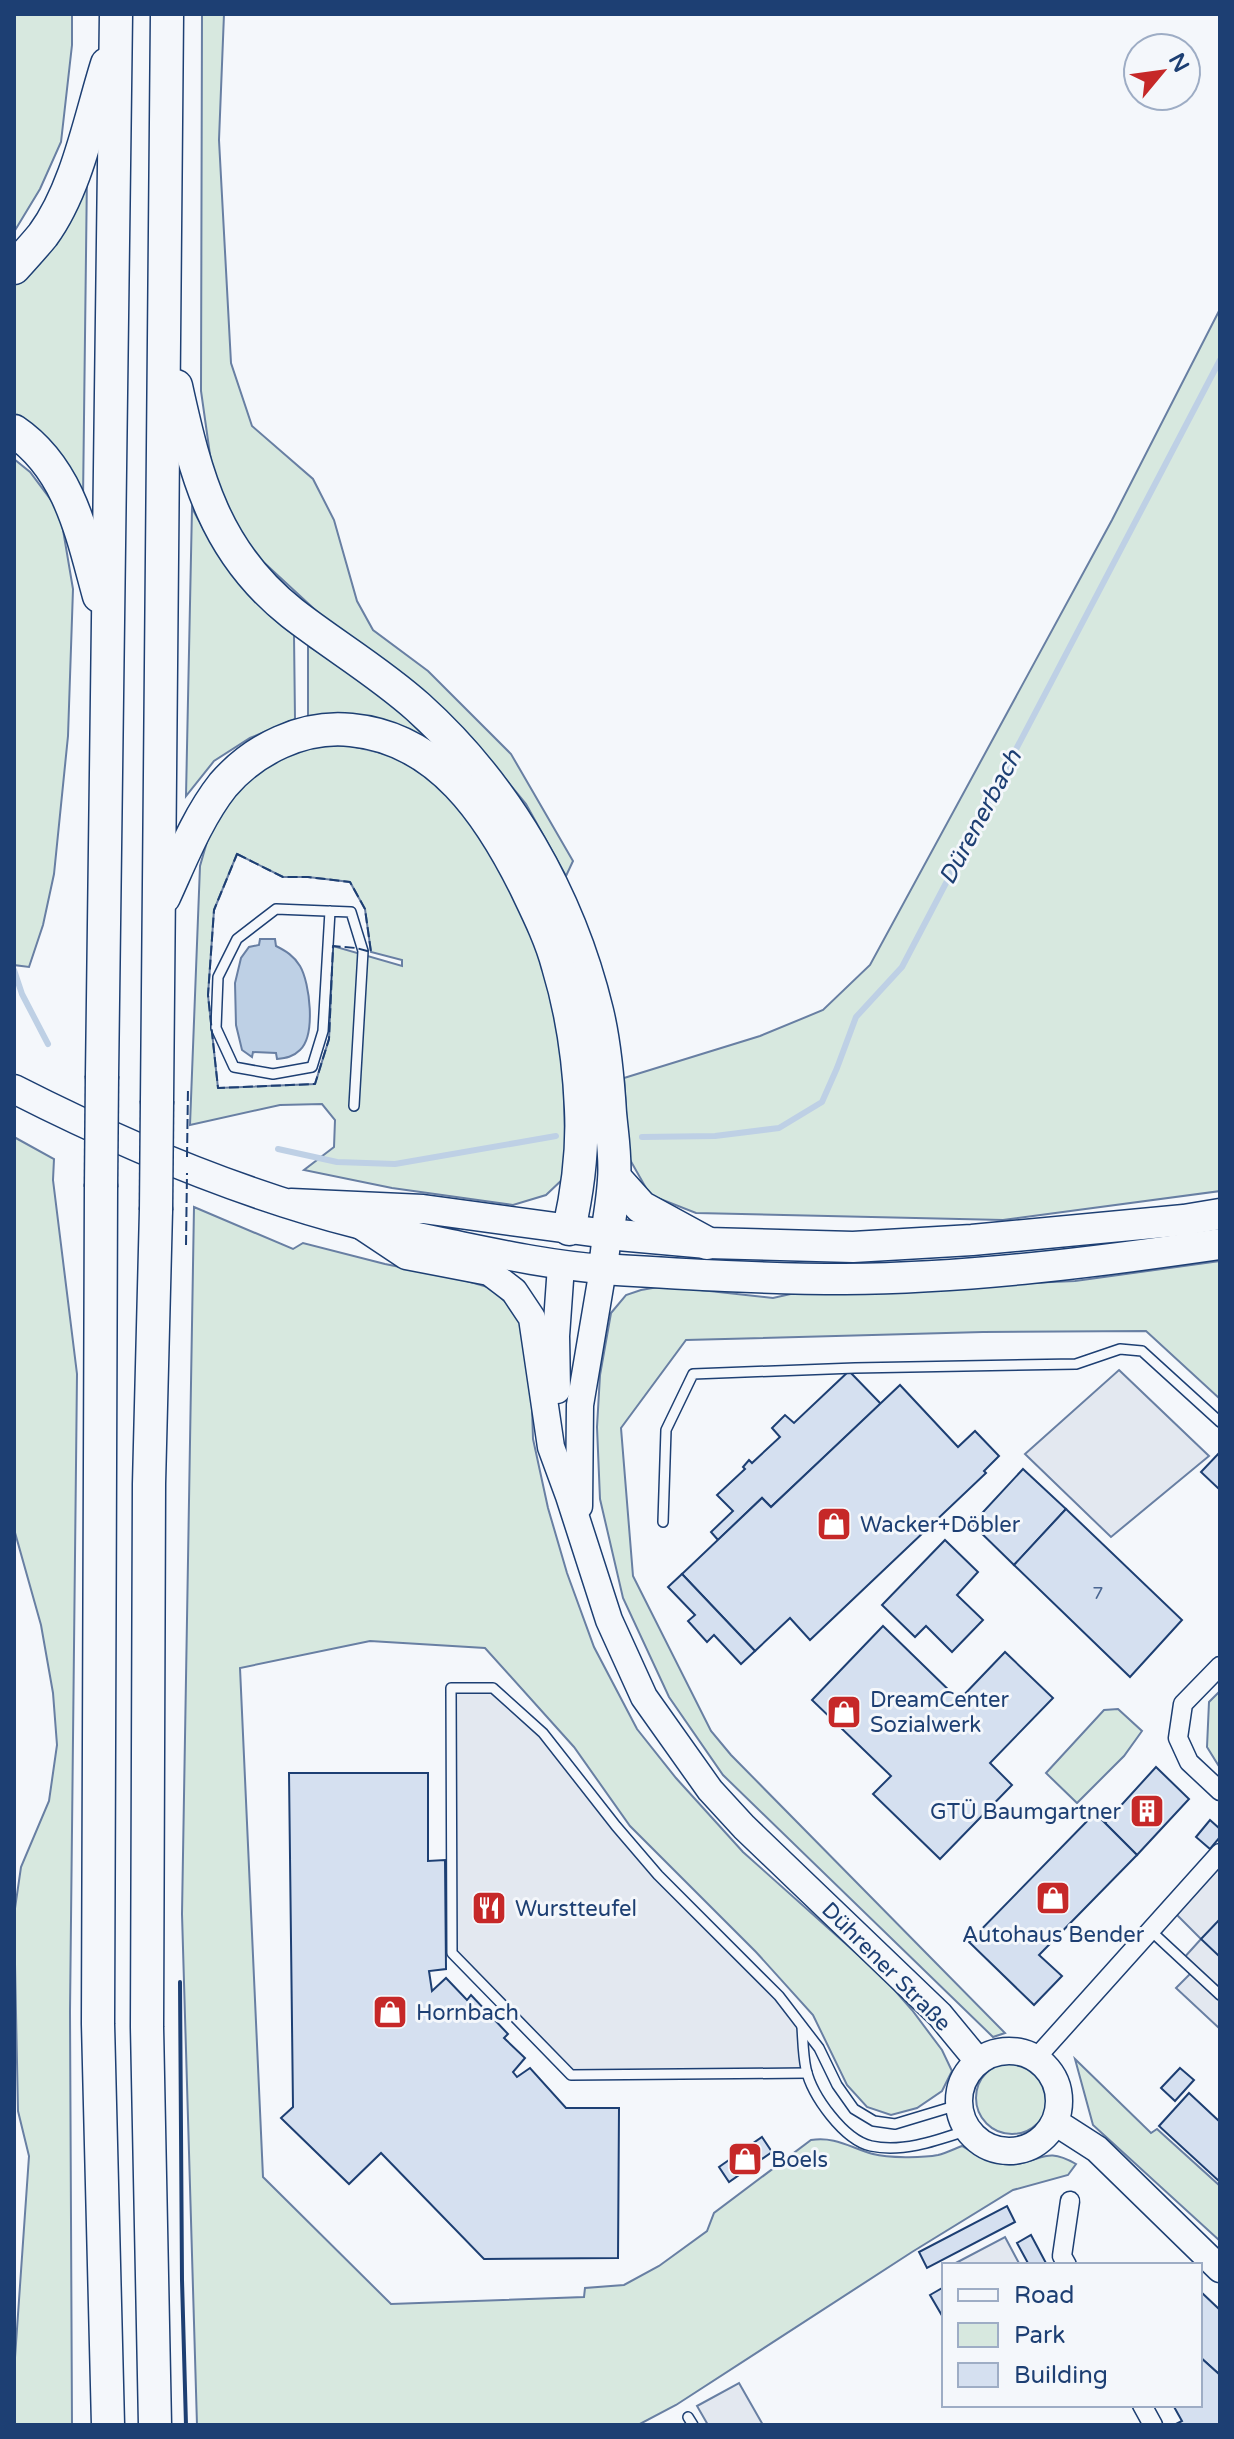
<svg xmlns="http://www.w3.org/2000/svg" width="1234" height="2439" font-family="'Varela Round',sans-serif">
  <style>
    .green { fill: #d7e8df; stroke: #687fa3; stroke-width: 2; fill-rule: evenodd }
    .parking { fill: #e3e8f0; stroke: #687fa3; stroke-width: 2 }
    .water { fill: #bed0e5; stroke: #687fa3; stroke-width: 2 }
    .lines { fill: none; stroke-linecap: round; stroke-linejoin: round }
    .stream { stroke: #bed0e5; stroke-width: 6 }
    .building { fill: #d5e0f0; stroke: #1d3f73; stroke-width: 2 }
    .service-casing { stroke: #1d3f73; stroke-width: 12 }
    .minor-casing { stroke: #1d3f73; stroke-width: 21 }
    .secondary-casing { stroke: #1d3f73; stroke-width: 29 }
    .primary-casing { stroke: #1d3f73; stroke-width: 31 }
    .trunk-casing { stroke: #1d3f73; stroke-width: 33 }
    .motorway-casing { stroke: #1d3f73; stroke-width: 35 }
    .service { stroke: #f4f7fb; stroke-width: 9 }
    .minor { stroke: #f4f7fb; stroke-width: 18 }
    .secondary { stroke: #f4f7fb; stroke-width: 26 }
    .primary { stroke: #f4f7fb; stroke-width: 28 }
    .trunk { stroke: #f4f7fb; stroke-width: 30 }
    .motorway { stroke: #f4f7fb; stroke-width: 32 }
    .motorway-bridge-casing { stroke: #1d3f73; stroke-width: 35; stroke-linecap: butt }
    .motorway-bridge { stroke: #f4f7fb; stroke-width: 32 }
    .fence { stroke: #1d3f73; stroke-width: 2; stroke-dasharray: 10 4; stroke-linecap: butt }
    .wall { stroke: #1d3f73; stroke-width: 4 }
    .labels { text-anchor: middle; stroke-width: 6; stroke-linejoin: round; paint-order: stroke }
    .number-label { font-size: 18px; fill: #4b6792 }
    .poi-label { font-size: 22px; fill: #1d3f73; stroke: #f4f7fb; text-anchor: start }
    .street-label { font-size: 22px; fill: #1d3f73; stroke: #f4f7fb }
    .water-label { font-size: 24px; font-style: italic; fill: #1d3f73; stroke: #f4f7fb }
  </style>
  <rect width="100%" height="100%" fill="#f4f7fb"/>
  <g class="green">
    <path d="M14 14H72V45L61 142 40 189 14 232Z"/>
    <path d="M202 14H224L219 140 231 363 252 426 313 479 334 520 357 601 373 630 428 671 511 754 573 861 566 876 526 804 472 738 378 658 325 619 246 546 213 476 201 391Z"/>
    <path d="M87 173 83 500 14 417V285L27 273Z"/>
    <path d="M1220 309V1191L1003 1220 696 1213 650 1195 629 1158 624 1078 760 1036 823 1010 870 965 1112 520Z"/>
    <path d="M14 459 30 472 60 512 73 589 68 736 54 874 43 925 29 967 14 965Z"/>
    <path d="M192 508C220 560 245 600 294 635L295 719 250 738 214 761 186 796Z"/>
    <path d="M308 646 368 682 449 752 329 715 308 716Z"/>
    <path d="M347 745 394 756 442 787 481 831 514 885 549 977 563 1056 566 1176 546 1195 513 1205 392 1188 304 1170 334 1147 335 1120 322 1104 280 1105 190 1125 200 866 213 821 241 784 272 761 312 747ZM237 854 283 877H308L350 882 365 909 371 952 402 960V966L333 946 329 1039 315 1084 218 1088 208 995 214 910Z"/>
    <path d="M14 1137 54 1159 53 1180 77 1374 70 2012 72 2425H14V2372L29 2156 18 2111 14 1915 21 1867 49 1801 57 1745 53 1693 41 1625 14 1529Z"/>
    <path d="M194 1207 293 1249 303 1243 385 1264 460 1279 491 1288 520 1316 530 1343 533 1439 548 1508 567 1573 594 1647 637 1729 676 1778 743 1852 884 1978 912 2010 942 2050 952 2071 942 2091 917 2108 891 2115 867 2107 847 2085 813 2015 756 1952 630 1826 574 1747 485 1648 370 1641 240 1668 263 2177 391 2304 584 2297 585 2288 624 2285 659 2266 707 2231 714 2213 811 2140C835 2136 851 2148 873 2154 888 2158 923 2158 938 2155 946 2153 954 2149 962 2146 978 2155 996 2167 1016 2164 1044 2160 1046 2147 1076 2164L1068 2175 1013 2190 912 2252 676 2405 638 2425H197L182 1914Z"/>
    <path d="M1220 1261V1399L1146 1331 983 1332 686 1340 621 1428 633 1576 711 1731 731 1755 1005 2033 993 2037 723 1775 669 1697 623 1598 600 1499 597 1427 600 1375 611 1313 626 1295 641 1290 664 1286 773 1298 795 1293 1075 1281Z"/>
    <path d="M1220 1691V1768L1207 1747 1209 1702Z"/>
    <path d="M1118 1709 1142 1731 1124 1756 1077 1803 1046 1773 1104 1710Z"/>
    <path d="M1075 2059 1151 2133 1157 2129 1220 2186V2241L1093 2125Z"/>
    <circle cx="1012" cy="2098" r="36"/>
  </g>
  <g class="parking">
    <path d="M1119 1370 1209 1456 1111 1537 1025 1454Z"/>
    <path d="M451 1688H493L543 1733 616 1826 801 2023 807 2073 571 2075 452 1953Z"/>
    <path d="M1220 1853V2029L1176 1988 1193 1971 1182 1960 1201 1939 1171 1909Z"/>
    <path d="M1005 2237 1020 2265H952Z"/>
    <path d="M739 2383 763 2425H708L697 2406Z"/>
  </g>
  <path class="water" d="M260 939H275L276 946C286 951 294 956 300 966 310 983 316 1035 300 1050 293 1057 286 1058 277 1059L276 1053 253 1052 252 1057 242 1050 236 1025 235 983 241 958 249 947 259 945Z"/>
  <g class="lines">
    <g class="stream">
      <path d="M14 970 22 994 48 1044"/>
      <path d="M642 1137 715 1136 779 1128 822 1102 837 1068 856 1017 902 967 1220 360"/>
      <path d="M278 1149 337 1162 395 1164 556 1136"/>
    </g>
  </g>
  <g class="building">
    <path d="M849 1371 881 1404 771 1507 762 1498 718 1540 711 1532 733 1511 717 1495 745 1469 743 1467 749 1460 752 1463 780 1437 772 1428 785 1415 794 1423Z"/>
    <path d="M900 1385 958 1447 975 1431 999 1456 984 1471 986 1473 810 1640 790 1618 755 1651 682 1574 762 1498 771 1507Z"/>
    <path d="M1220 1452V1490L1201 1472Z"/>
    <path d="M1023 1469 1066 1509 1014 1565 972 1524Z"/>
    <path d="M1066 1509 1182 1620 1130 1677 1014 1565Z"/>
    <path d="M945 1540 978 1572 957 1595 983 1620 952 1652 926 1626 915 1637 882 1605Z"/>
    <path d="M682 1574 755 1651 741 1664 714 1635 707 1642 688 1621 695 1615 668 1587Z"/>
    <path d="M883 1626 959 1700 1005 1652 1053 1698 990 1763 1012 1785 940 1859 873 1794 891 1776 812 1700Z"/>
    <path d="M1156 1767 1189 1799 1137 1855 1105 1823Z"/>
    <path d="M289 1773H428V1861L445 1860 446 1969 429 1971 432 1991 446 1978 467 2000 471 1995 508 2034 504 2038 525 2058 513 2072 517 2077 530 2068 566 2108H619L618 2258 484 2259 381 2153 349 2184 281 2118 293 2107Z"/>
    <path d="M1095 1813 1137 1855 1039 1955 1062 1976 1034 2005 969 1942Z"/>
    <path d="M1210 1820 1220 1829V1837L1210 1849 1196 1837Z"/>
    <path d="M479 1901H501L502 1910H479Z"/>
    <path d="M1220 1919V1957L1201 1939Z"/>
    <path d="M1180 2068 1194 2080 1175 2101 1161 2088Z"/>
    <path d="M1189 2093 1220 2122V2182L1159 2126Z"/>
    <path d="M762 2137 772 2152 729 2182 719 2167Z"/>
    <path d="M1007 2206 1015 2222 927 2268 919 2252Z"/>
    <path d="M1031 2235 1047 2265H1029L1017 2243Z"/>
    <path d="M944 2287V2319L930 2295Z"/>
    <path d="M1200 2291 1220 2310V2375L1200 2357Z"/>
    <path d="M1200 2357 1220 2375V2425H1174L1182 2421 1173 2405H1200Z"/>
  </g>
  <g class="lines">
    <g class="service-casing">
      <g id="service">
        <path d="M330 911 323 1031 312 1067 273 1074 234 1067 216 1028 218 977 237 939 276 909 351 912 363 951 354 1106"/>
        <path d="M663 1522 666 1430 693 1374 855 1368 1076 1364 1120 1349 1142 1351 1220 1422"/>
        <path d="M1151 1931 1220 1995"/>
        <path d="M802 2027C803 2041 803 2055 806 2069 812 2096 844 2140 871 2146 903 2153 938 2140 968 2130"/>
        <path d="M807 2073 571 2075 452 1953 451 1688H493L543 1733 616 1826 658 1875 779 1996 819 2048 837 2085 854 2109 874 2121 895 2124 958 2105"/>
        <path d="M688 2417 693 2425"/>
      </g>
    </g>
    <g class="minor-casing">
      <g id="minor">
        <path d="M1220 1666 1183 1704 1178 1738 1189 1762 1220 1791"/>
        <path d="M1036 2058 1220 1853"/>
        <path d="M1067 2265 1062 2256 1070 2201"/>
        <path d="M1142 2405 1153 2425"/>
      </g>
    </g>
    <g class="secondary-casing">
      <g id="secondary">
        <path d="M361 1226 406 1256 489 1272 514 1291 532 1318 551 1447 569 1496 609 1620 644 1697 710 1790 744 1827 940 2015 978 2061"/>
        <path d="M557 1390 556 1336 561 1266"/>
        <path d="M579 1506 580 1405 603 1269"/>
        <circle cx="1009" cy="2101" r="50"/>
        <path d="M1055 2122 1097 2149 1220 2269"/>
      </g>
    </g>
    <g class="primary-casing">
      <path id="primary" d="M14 1089C122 1144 241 1194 358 1224 386 1231 414 1236 441 1242 495 1253 548 1265 603 1269L607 1234 423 1209 291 1203"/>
    </g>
    <g class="trunk-casing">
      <g id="trunk">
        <path d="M607 1234 707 1243 853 1247 972 1240 1184 1220 1220 1214"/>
        <path d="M603 1269C684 1274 764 1279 845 1279 970 1278 1096 1262 1220 1244"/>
      </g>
    </g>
    <g class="motorway-casing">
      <g id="motorway">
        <path d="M14 268C24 257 34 246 43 235 77 189 90 118 107 64"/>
        <path d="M176 386C196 477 215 552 292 613 333 645 379 672 418 707 507 787 569 895 597 1011 605 1044 608 1080 610 1113 612 1135 616 1158 614 1180 613 1198 610 1216 607 1234"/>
        <path d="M14 431C70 469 82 535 99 596"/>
        <path d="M164 897C181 860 197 818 223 785 254 749 303 725 351 730 439 738 490 815 526 888 538 913 551 939 558 966 572 1012 579 1061 581 1109 583 1150 578 1189 569 1229"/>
        <path d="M102 1076 116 14"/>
        <path d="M157 1101 167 14"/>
        <path d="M615 1178 641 1207 707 1243"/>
        <path d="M101 1187 98 2024 108 2425"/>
        <path d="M155 2425 147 2027 149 1484 156 1210"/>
      </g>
    </g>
    <use href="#service" class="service"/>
    <use href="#minor" class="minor"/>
    <use href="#secondary" class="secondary"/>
    <use href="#primary" class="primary"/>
    <use href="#trunk" class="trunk"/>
    <use href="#motorway" class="motorway"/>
    <g class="motorway-bridge-casing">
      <g id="motorway-bridge">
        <path d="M101 1187 102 1076"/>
        <path d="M156 1210 157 1101"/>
      </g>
    </g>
    <use href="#motorway-bridge" class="motorway-bridge"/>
    <g class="fence">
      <path d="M237 854 283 877H308L350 882 365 909 371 952 356 948 333 946 329 1039 315 1084 218 1088 208 995 214 910Z"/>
      <path d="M187 1157 188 1088"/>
      <path d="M186 1245 187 1173"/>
    </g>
    <path class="wall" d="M180 1982 182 2280 186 2425"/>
  </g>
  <defs>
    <g id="shop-square" transform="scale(1.8)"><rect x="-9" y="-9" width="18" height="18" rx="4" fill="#c62828" stroke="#f4f7fb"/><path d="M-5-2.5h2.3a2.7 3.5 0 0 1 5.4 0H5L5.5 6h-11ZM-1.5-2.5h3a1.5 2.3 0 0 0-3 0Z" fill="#fff"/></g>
    <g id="building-square" transform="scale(1.8)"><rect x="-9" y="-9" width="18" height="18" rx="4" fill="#c62828" stroke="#f4f7fb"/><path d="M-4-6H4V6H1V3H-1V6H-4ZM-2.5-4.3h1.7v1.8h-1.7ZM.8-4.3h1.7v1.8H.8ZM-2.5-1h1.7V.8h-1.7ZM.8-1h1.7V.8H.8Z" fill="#fff"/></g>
    <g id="restaurant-square" transform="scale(1.8)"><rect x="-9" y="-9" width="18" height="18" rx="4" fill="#c62828" stroke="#f4f7fb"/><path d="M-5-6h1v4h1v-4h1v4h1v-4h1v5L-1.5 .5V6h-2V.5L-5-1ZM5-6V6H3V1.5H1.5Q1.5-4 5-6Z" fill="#fff"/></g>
  </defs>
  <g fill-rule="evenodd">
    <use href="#shop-square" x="834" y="1524"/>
    <use href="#shop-square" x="844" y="1712"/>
    <use href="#building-square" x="1147" y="1811"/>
    <use href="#shop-square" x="1053" y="1898"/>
    <use href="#restaurant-square" x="489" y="1908"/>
    <use href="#shop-square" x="390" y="2012"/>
    <use href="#shop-square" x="745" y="2159"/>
  </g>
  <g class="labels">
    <g class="number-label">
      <text x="1098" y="1599">7</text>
    </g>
    <g class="poi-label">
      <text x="860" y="1532">Wacker+Döbler</text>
      <text x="870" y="1707">DreamCenter<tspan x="870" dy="25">Sozialwerk</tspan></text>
      <text x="1121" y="1819" text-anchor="end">GTÜ Baumgartner</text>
      <text x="515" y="1916">Wurstteufel</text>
      <text x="1053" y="1942" text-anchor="middle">Autohaus Bender</text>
      <text x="416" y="2020">Hornbach</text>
      <text x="771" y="2167">Boels</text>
    </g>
    <g class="street-label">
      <text transform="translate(887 1966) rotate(45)" y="8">Dührener Straße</text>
    </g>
    <g class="water-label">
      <text transform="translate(980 817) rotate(-62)" y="8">Dürenerbach</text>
    </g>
  </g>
  <rect width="1234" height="2439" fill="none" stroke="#1d3f73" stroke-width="32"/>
  <rect x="942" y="2263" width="260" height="144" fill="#f4f7fb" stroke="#9eadc5" stroke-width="2"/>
  <rect x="958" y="2289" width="40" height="12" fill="#f4f7fb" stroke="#9eadc5" stroke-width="2"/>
  <text x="1014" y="2303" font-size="24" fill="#1d3f73">Road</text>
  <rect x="958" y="2323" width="40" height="24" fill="#d7e8df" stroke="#9eadc5" stroke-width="2"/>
  <text x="1014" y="2343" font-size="24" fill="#1d3f73">Park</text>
  <rect x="958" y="2363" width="40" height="24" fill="#d5e0f0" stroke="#9eadc5" stroke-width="2"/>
  <text x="1014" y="2383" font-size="24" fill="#1d3f73">Building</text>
  <g transform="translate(1162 72) rotate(61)"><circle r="38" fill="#f4f7fb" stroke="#9eadc5" stroke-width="2"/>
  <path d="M0-6L14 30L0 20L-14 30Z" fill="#c62828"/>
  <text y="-12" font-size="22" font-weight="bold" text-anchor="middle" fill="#1d3f73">N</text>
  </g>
</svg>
